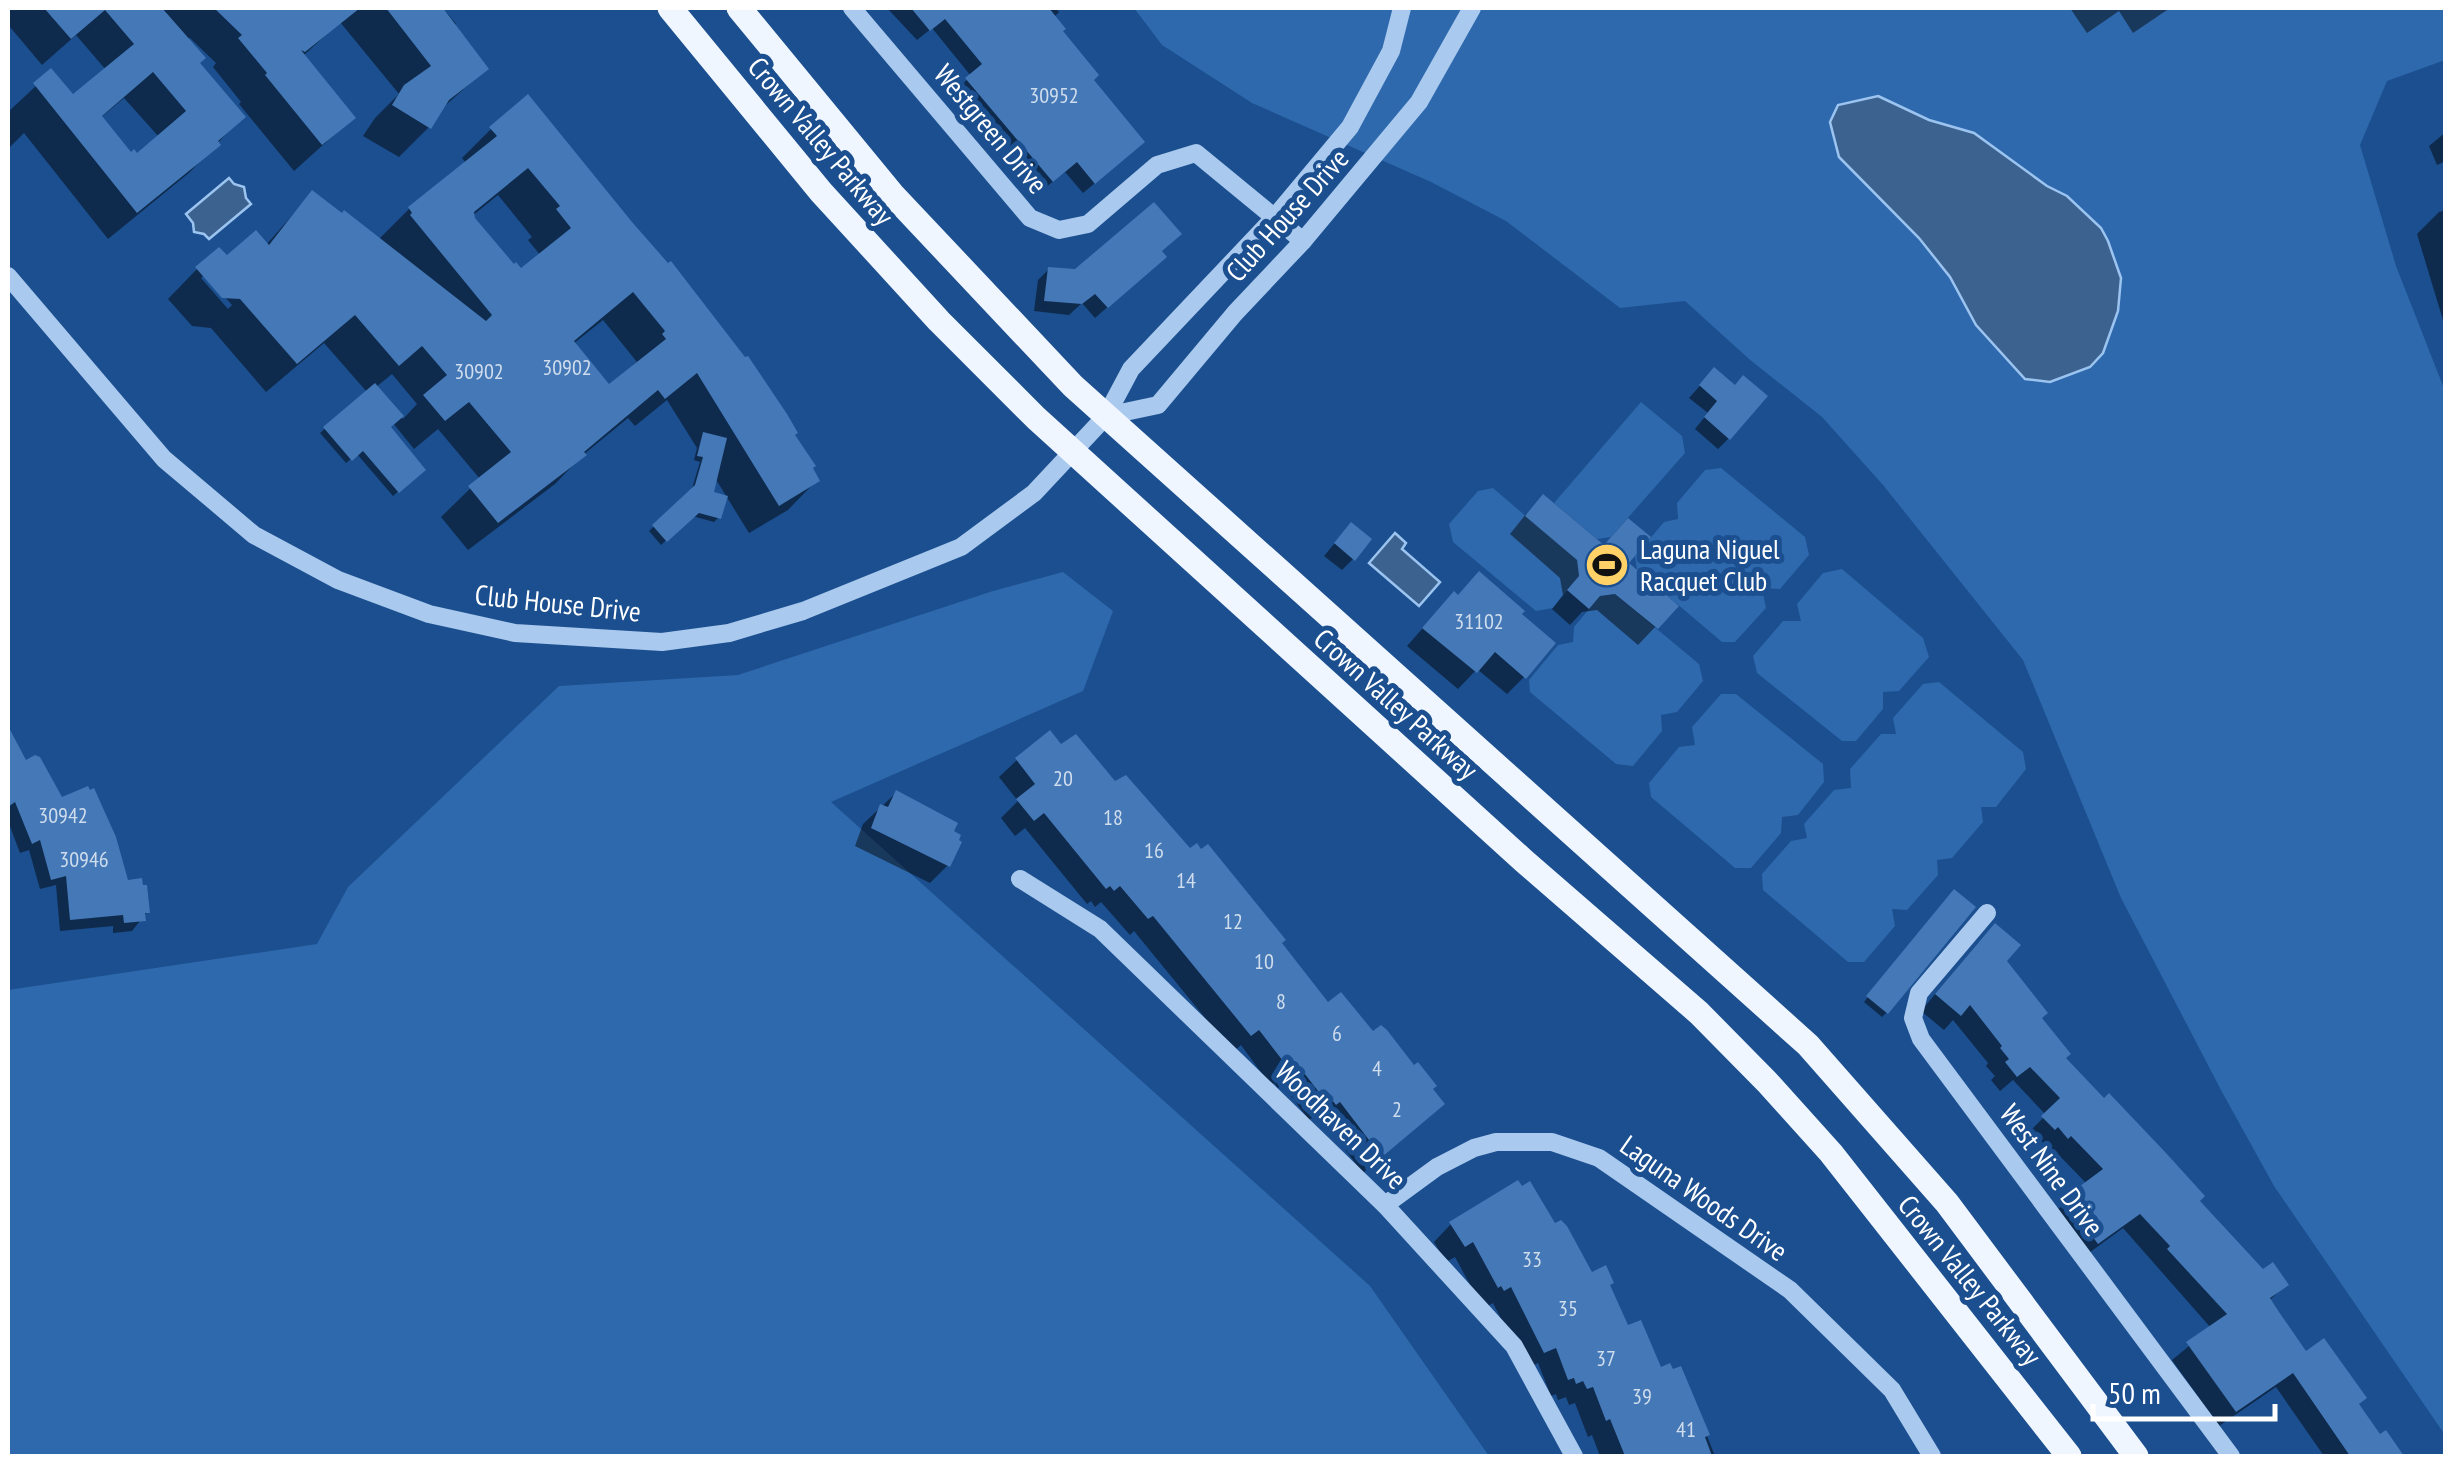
<svg xmlns="http://www.w3.org/2000/svg" width="2453" height="1464" font-family="'PT Sans Narrow',sans-serif">
  <style>
    .green { fill: #2e69ad }
    .water { fill: #3c6290; stroke: #9cc4f0; stroke-width: 2.5 }
    .shadow { fill: #0007; fill-rule: evenodd }
    .building { fill: #4478b7; fill-rule: evenodd }
    .lines { fill: none; stroke-linecap: round; stroke-linejoin: round }
    .minor { stroke: #a9c9ee; stroke-width: 18 }
    .major { stroke: #f0f6ff; stroke-width: 25 }
    .labels { text-anchor: middle; stroke-width: 10; stroke-linejoin: round; paint-order: stroke }
    .number-label { font-size: 22px; fill: #d0dded }
    .street-label { font-size: 28px; fill: #fff; stroke: #1b4f8f }
    .poi-label { font-size: 28px; fill: #fff; stroke: #1b4f8f; text-anchor: start }
  </style>
  <rect width="100%" height="100%" fill="#1b4f8f"/>
  <g class="green">
    <path d="M1134 8H2445V60L2387 81 2360 145 2396 266 2445 391V1435L2274 1186 2222 1092 2121 898 2023 660 1883 485 1822 417 1749 359 1685 301 1620 308 1506 221 1431 182 1252 103 1162 45Z"/>
    <path d="M1641 402 1682 436 1685 453 1611 537 1597 539 1554 503Z"/>
    <path d="M1721 468 1805 537 1809 555 1780 589 1762 588 1766 608 1735 642H1722L1637 570 1635 556 1664 522 1678 519 1677 503 1705 470Z"/>
    <path d="M1493 488 1577 560 1579 576 1553 608 1536 611 1453 542 1449 524 1478 491Z"/>
    <path d="M1842 569 1923 638 1929 657 1899 691 1883 692V709L1856 741H1842L1757 673 1753 656 1783 621H1801L1797 604 1823 573Z"/>
    <path d="M1063 572 1113 611 1083 691 831 802 1370 1286 1489 1456H8V990L317 944 348 887 559 686 738 675 993 591Z"/>
    <path d="M1615 594 1699 664 1703 681 1677 712 1661 715 1662 731 1633 766 1616 764 1530 692 1529 680 1558 645 1573 642 1574 627 1600 596Z"/>
    <path d="M1939 682 2023 752 2026 769 1996 807H1981L1983 822 1952 858 1937 860 1938 875 1907 910 1892 909 1895 926 1864 962H1848L1763 890 1762 874 1791 841 1807 838 1804 824 1834 790 1851 788 1850 769 1881 734H1896L1893 718 1923 684Z"/>
    <path d="M1721 694H1736L1823 764 1824 782 1798 815 1782 817 1781 833 1751 868H1735L1651 797 1649 783 1679 747 1695 745 1692 727Z"/>
  </g>
  <g class="water">
    <path d="M1878 96 1929 120 1974 133 2047 186 2067 196 2101 228 2108 241 2121 278 2118 311 2103 353 2090 367 2050 382 2025 379 1976 325 1950 277 1919 238 1839 157 1830 122 1838 105Z"/>
    <path d="M229 178 234 184 244 187 246 198 251 204 209 239 204 234 194 232 193 223 186 214Z"/>
    <path d="M1395 533 1406 543 1402 549 1440 582 1419 606 1369 563Z"/>
  </g>
  <g class="shadow">
    <path d="M8 8H443L456 24 453 27 486 69 438 112 429 127 399 157 363 136 375 118 399 94 340 22 303 56 353 118 294 171 239 104 241 102 213 67 216 63 190 38 187 40 197 63 242 117 190 172 108 239 24 133 8 149V112L51 72 73 98 106 70 76 35 42 65 10 27 8 29ZM124 98 159 137 137 156 131 155 100 118Z"/>
    <path d="M887 8H1056L1059 12 1054 17 1060 32 1131 153 1083 193 1065 172 1041 191 955 91 971 76 932 28 917 40Z"/>
    <path d="M2070 8H2170L2133 33 2119 11 2087 33Z"/>
    <path d="M491 129 792 435 817 480 788 510 749 533 715 478 711 494 719 517 714 522 692 516 661 545 649 531 691 492 700 462 694 460 697 448 667 400 635 426 628 418 583 455 555 484 468 550 441 517 480 479 438 429 414 449 393 423 388 427 422 470 393 496 357 454 346 463 320 433 367 392 324 343 266 392 211 328 192 326 168 299 197 269 266 245 312 193 378 240 409 209 466 163 462 158ZM498 195 532 237 528 240 541 256 521 272 473 220 472 216ZM205 274 232 305 228 309 201 278ZM603 320 637 362 609 387 573 344ZM392 374 417 404 403 419 376 387Z"/>
    <path d="M2446 132V161L2437 165 2429 146Z"/>
    <path d="M2446 210V330L2417 234 2439 212Z"/>
    <path d="M1159 252 1152 268 1095 318 1082 303 1069 315 1034 311 1038 280 1049 269 1076 272Z"/>
    <path d="M1714 370 1729 438 1718 449 1695 429 1708 413 1689 398Z"/>
    <path d="M1526 514 1625 563 1675 606 1638 645 1597 610 1582 612 1570 625 1552 609 1563 595 1560 578 1510 534Z"/>
    <path d="M1340 537 1353 559 1342 570 1324 556Z"/>
    <path d="M1522 611 1524 677 1507 694 1477 669 1458 689 1407 646 1437 612Z"/>
    <path d="M8 729 25 764 61 800 147 912 132 931 113 933V926L60 931 56 885 40 889 29 850 20 853 8 821Z"/>
    <path d="M1060 747 1115 784 1190 852 1279 943 1424 1121 1363 1173 1321 1118 1317 1121 1314 1116 1309 1120 1282 1084 1278 1088 1274 1083 1271 1086 1241 1045 1233 1052 1134 931 1130 935 1101 902 1095 907 1091 901 1087 904 1025 828 1015 836 1001 818 1018 801 999 777 1017 760Z"/>
    <path d="M896 793 948 865 930 883 855 846 863 824Z"/>
    <path d="M1950 897 1887 1012 1882 1017 1864 1002Z"/>
    <path d="M1979 942 2003 961 2063 1059 2263 1272 2285 1285 2269 1301 2306 1354 2357 1405 2379 1438 2398 1456H2324L2276 1387 2219 1426 2172 1360 2211 1328 2123 1228 2082 1258 2050 1216 2087 1184 2054 1150 2051 1152 2041 1141 2038 1144 2027 1134 2046 1115 2013 1080 2000 1091 1991 1080 1995 1076 1986 1066 1988 1063 1953 1020 1944 1030 1921 1011Z"/>
    <path d="M1451 1224 1555 1226 1591 1275 1608 1286 1627 1328 1660 1370 1671 1373 1680 1369 1715 1456H1600L1592 1435 1588 1437 1575 1403 1569 1405 1566 1397 1558 1400 1556 1394 1551 1396 1538 1363 1526 1369 1493 1303 1486 1307 1480 1303 1455 1257 1446 1262 1434 1242Z"/>
  </g>
  <g class="building">
    <path d="M44 8H162L206 58 200 63 246 117 218 141 221 145 137 213 33 83 51 68 73 94 134 44 105 10 71 39ZM153 72 186 111 137 153 134 149 131 152 102 116Z"/>
    <path d="M214 8H360L305 52 301 50 356 118 322 145 265 75 267 73 238 38 242 35Z"/>
    <path d="M386 8H443L489 69 449 100 431 129 392 105 404 85 431 66Z"/>
    <path d="M911 8H1049L1066 29 1063 31 1099 75 1094 80 1145 142 1095 184 1077 162 1053 182 965 78 982 64 945 19 930 31Z"/>
    <path d="M528 94 632 222 668 263 671 261 745 357 748 356 787 414 798 433 795 435 816 466 813 468 820 481 779 506 697 373 665 399 658 390 584 452 587 455 498 523 468 486 511 452 469 402 445 421 423 395 447 375 422 346 399 366 355 315 297 364 240 299 222 298 195 267 219 247 227 255 256 230 269 245 312 190 342 213 344 210 486 321 492 315 410 215 412 213 408 207 497 136 489 127ZM528 168 560 206 556 209 571 228 521 268 516 262 514 264 475 218 474 212ZM633 292 665 331 662 334 666 339 609 384 574 341Z"/>
    <path d="M1154 202 1182 234 1162 251 1167 257 1108 308 1095 294 1082 304 1044 301 1048 267 1075 269Z"/>
    <path d="M1714 367 1735 385 1743 375 1768 396 1730 440 1704 417 1717 401 1699 385Z"/>
    <path d="M375 383 404 416 391 427 426 470 399 493 363 451 352 461 323 427Z"/>
    <path d="M703 432 727 438 714 492 728 496 721 519 699 513 667 542 652 525 695 485 703 457 697 456Z"/>
    <path d="M1543 494 1604 545 1628 518 1651 537 1629 563 1679 606 1658 629 1615 594 1600 596 1589 609 1567 590 1579 576 1577 560 1525 516Z"/>
    <path d="M1351 522 1372 539 1355 561 1334 543Z"/>
    <path d="M1479 571 1525 611 1522 614 1556 643 1526 679 1495 652 1477 673 1422 628 1454 591 1458 595Z"/>
    <path d="M8 726 26 760 35 755 40 757 62 797 88 786 90 790 94 788 116 837 128 880 142 878 143 885H147L150 913H145L146 921 124 923 123 915 70 920 66 876 51 880 40 840 32 844 15 802 8 807Z"/>
    <path d="M1050 730 1061 744 1076 734 1115 781 1126 775 1190 848 1197 843 1201 849 1208 844 1286 940 1282 943 1328 1002 1341 992 1373 1031 1381 1025 1387 1030 1414 1065 1418 1062 1437 1086 1433 1089 1445 1104 1382 1157 1340 1102 1336 1105 1332 1100 1328 1104 1301 1069 1296 1073 1293 1068 1290 1070 1259 1030 1251 1036 1153 916 1148 919 1120 886 1114 891 1110 886 1106 889 1044 813 1034 821 1016 799 1035 784 1015 758Z"/>
    <path d="M896 790 958 823 954 831 961 835 959 840 962 842 950 867 871 828 880 804 888 807Z"/>
    <path d="M1954 889 1976 907 1888 1014 1866 996Z"/>
    <path d="M1995 923 2021 945 2007 961 2048 1013 2042 1018 2071 1054 2066 1058 2104 1098 2109 1093 2166 1153 2205 1196 2200 1201 2263 1269 2273 1262 2289 1285 2270 1298 2279 1312 2306 1351 2324 1338 2367 1398 2359 1404 2380 1434 2386 1430 2404 1456H2350L2293 1373 2236 1412 2186 1342 2227 1314 2167 1249 2170 1246 2140 1214 2098 1244 2064 1198 2103 1169 2071 1136 2068 1139 2058 1127 2055 1130 2041 1116 2060 1098 2030 1067 2017 1077 2005 1062 2009 1059 2000 1048 2002 1046 1970 1005 1961 1016 1935 994Z"/>
    <path d="M1518 1180 1522 1186 1530 1181 1555 1223 1561 1220 1567 1226 1592 1272 1606 1265 1614 1283 1610 1285 1628 1325 1641 1320 1661 1367 1670 1363 1673 1369 1681 1366 1710 1435 1705 1437 1712 1456H1625L1610 1419 1606 1421 1593 1387 1587 1389 1583 1381 1576 1384 1574 1378 1568 1380 1556 1348 1544 1353 1511 1287 1504 1291 1501 1286 1498 1288 1473 1242 1465 1247 1449 1222Z"/>
  </g>
  <g class="lines">
    <g class="minor">
      <path d="M852 8 1030 218 1059 230 1088 224 1157 165 1196 153 1303 241"/>
      <path d="M8 276 164 459 254 535 338 580 429 614 515 633 662 642 729 633 803 611 961 547 1034 493 1106 416 1131 369 1274 218 1350 127 1391 51 1402 8"/>
      <path d="M1106 416 1158 405 1235 313 1303 241 1419 102 1472 8"/>
      <path d="M1020 879 1100 929 1385 1205 1514 1346 1574 1456"/>
      <path d="M1987 913 1919 993 1913 1018 1921 1039 2231 1456"/>
      <path d="M1385 1205 1437 1167 1474 1148 1496 1142H1552L1599 1158 1790 1290 1892 1390 1932 1456"/>
    </g>
    <g class="major">
      <path d="M670 8 821 192 939 321 1036 418 1524 861 1699 1013 1767 1082 1831 1153 2069 1456"/>
      <path d="M739 8 892 194 1073 386 1808 1045 1947 1203 2136 1456"/>
    </g>
  </g>
  <defs>
    <g id="stadium-disc" transform="scale(2.25)"><circle r="9.5" fill="#ffd166" stroke="#1b4f8f"/><path d="M0-5a6.5 5 0 1 0 0 10a6.5 5 0 1 0 0-10ZM-3.5-1.8h7v3.6h-7Z" fill="#111"/></g>
  </defs>
  <g fill-rule="evenodd">
    <use href="#stadium-disc" x="1607" y="565"/>
  </g>
  <g class="labels">
    <g class="number-label">
      <text x="1054" y="103">30952</text>
      <text x="567" y="375">30902</text>
      <text x="479" y="379">30902</text>
      <text x="1479" y="629">31102</text>
      <text x="1063" y="786">20</text>
      <text x="63" y="823">30942</text>
      <text x="1113" y="825">18</text>
      <text x="1154" y="858">16</text>
      <text x="84" y="867">30946</text>
      <text x="1186" y="888">14</text>
      <text x="1233" y="929">12</text>
      <text x="1264" y="969">10</text>
      <text x="1281" y="1009">8</text>
      <text x="1337" y="1041">6</text>
      <text x="1377" y="1076">4</text>
      <text x="1397" y="1117">2</text>
      <text x="1532" y="1267">33</text>
      <text x="1568" y="1316">35</text>
      <text x="1606" y="1366">37</text>
      <text x="1642" y="1404">39</text>
      <text x="1686" y="1437">41</text>
    </g>
    <g class="street-label">
      <text transform="translate(991 129) rotate(50)" y="10">Westgreen Drive</text>
      <text transform="translate(821 141) rotate(50)" y="10">Crown Valley Parkway</text>
      <text transform="translate(1287 215) rotate(-48)" y="10">Club House Drive</text>
      <text transform="translate(558 603) rotate(6)" y="10">Club House Drive</text>
      <text transform="translate(1396 704) rotate(42)" y="10">Crown Valley Parkway</text>
      <text transform="translate(1341 1125) rotate(44)" y="10">Woodhaven Drive</text>
      <text transform="translate(2052 1170) rotate(54)" y="10">West Nine Drive</text>
      <text transform="translate(1704 1198) rotate(35)" y="10">Laguna Woods Drive</text>
      <text transform="translate(1970 1280) rotate(51)" y="10">Crown Valley Parkway</text>
    </g>
    <g class="poi-label">
      <text x="1640" y="559">Laguna Niguel<tspan x="1640" dy="32">Racquet Club</tspan></text>
    </g>
  </g>
  <rect width="2453" height="1464" fill="none" stroke="#ffffff" stroke-width="20"/>
  <path d="M2093 1404v15h182v-15" fill="none" stroke="#ffffff" stroke-width="5"/>
  <text x="2108" y="1404" font-size="30" fill="#ffffff" stroke="#1b4f8f" stroke-width="8" paint-order="stroke">50 m</text>
</svg>
